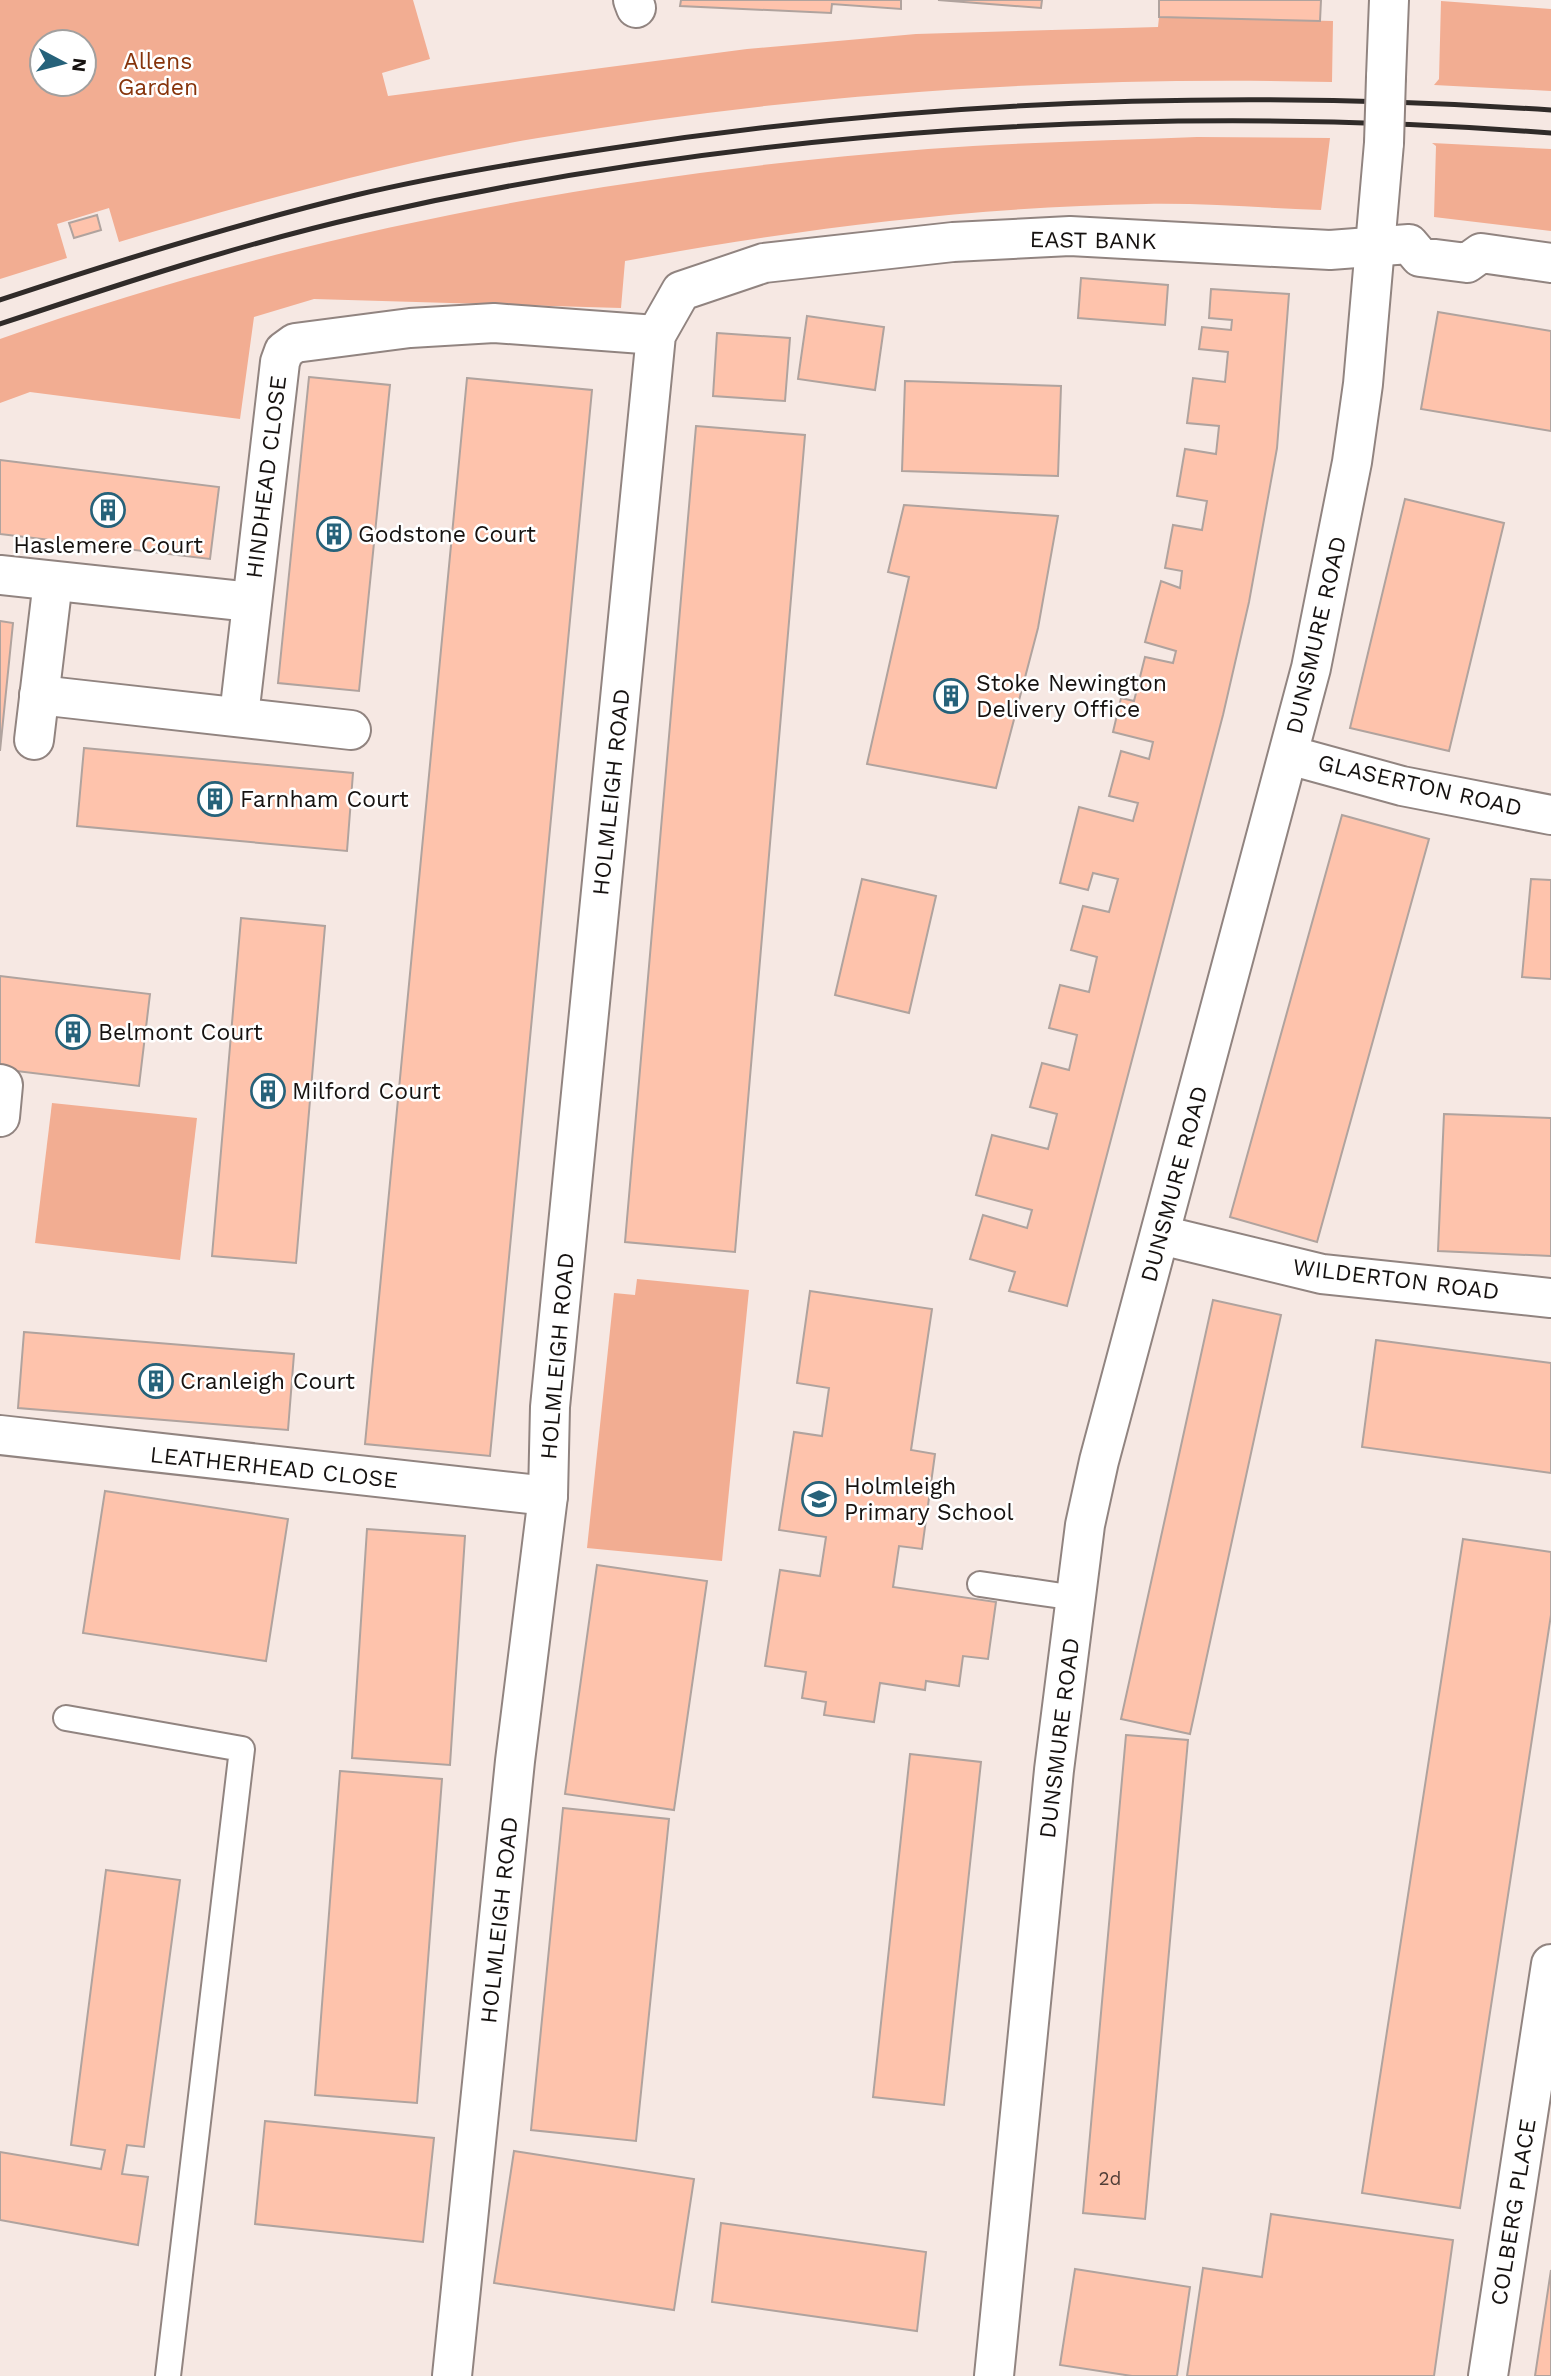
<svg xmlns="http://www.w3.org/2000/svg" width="1551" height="2376" font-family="'Work Sans',sans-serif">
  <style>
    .green { fill: #f2ad92; fill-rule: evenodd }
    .building { fill: #fec3ac; stroke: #b0a39e; stroke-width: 2 }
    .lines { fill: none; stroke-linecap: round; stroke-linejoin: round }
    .service-casing { stroke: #918480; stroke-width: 28 }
    .minor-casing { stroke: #918480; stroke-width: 42 }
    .tertiary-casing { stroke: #918480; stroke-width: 42 }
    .service { stroke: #fff; stroke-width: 24 }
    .minor { stroke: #fff; stroke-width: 38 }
    .tertiary { stroke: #fff; stroke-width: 38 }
    .rail { stroke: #302b29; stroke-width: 5 }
    .tertiary-bridge-casing { stroke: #918480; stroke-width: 42; stroke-linecap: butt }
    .tertiary-bridge { stroke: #fff; stroke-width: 38 }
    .labels { text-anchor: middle; stroke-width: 5; stroke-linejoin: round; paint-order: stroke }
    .number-label { font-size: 19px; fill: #503e37 }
    .park-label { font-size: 23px; fill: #86330a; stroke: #fff }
    .street-label { font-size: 23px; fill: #161210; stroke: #fff }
    .poi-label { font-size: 23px; fill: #161210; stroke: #fff; text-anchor: start }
  </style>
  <rect width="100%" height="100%" fill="#f6e8e3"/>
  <g class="green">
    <path d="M0 0H413L430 59 382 73 388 96 747 49 916 34 1158 27 1159 17 1333 21 1332 82C1067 76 800 93 538 138 396 162 257 201 119 242L109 208 57 224 67 258 0 279ZM42 42H84V84H42Z"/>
    <path d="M1441 1 1551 9V91L1434 85 1439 79Z"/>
    <path d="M1197 137 1330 138 1321 210C1263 208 1205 203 1146 204 971 207 797 229 625 261L621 308 314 299 254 317 240 419 30 392 0 403V339C296 233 615 173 928 149 1017 142 1108 141 1197 137Z"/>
    <path d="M1432 143 1551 149V231L1434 217 1436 146Z"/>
    <path d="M52 1103 197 1118 180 1260 35 1243Z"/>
    <path d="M637 1279 749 1290 722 1561 587 1548 614 1293 635 1295Z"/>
  </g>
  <g class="building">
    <path d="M681 0H901V9L832 4 831 13 680 6Z"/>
    <path d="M938 0H1042L1041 8Z"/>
    <path d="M1159 0H1321L1320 21 1159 17Z"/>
    <path d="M97 215 101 230 74 238 69 223Z"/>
    <path d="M1081 278 1168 285 1165 325 1078 318Z"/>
    <path d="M1211 289 1289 294 1277 448 1249 602 1223 715 1067 1306 1009 1291 1015 1272 970 1259 983 1215 1027 1228 1032 1210 976 1195 992 1135 1048 1149 1057 1114 1030 1107 1042 1063 1069 1070 1077 1035 1049 1028 1060 985 1089 992 1097 957 1071 950 1083 906 1109 912 1118 879 1093 873 1088 890 1060 883 1079 807 1133 821 1134 817 1138 803 1109 796 1121 751 1149 759 1153 742 1113 732 1121 698 1134 701 1145 657 1173 663 1176 651 1145 642 1161 581 1180 588 1182 571 1165 568 1173 525 1202 530 1207 501 1177 496 1185 449 1216 454 1219 426 1187 423 1193 378 1225 382 1228 352 1199 349 1202 327 1231 330 1232 320 1209 318Z"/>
    <path d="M1438 312 1551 331V431L1421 409Z"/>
    <path d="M807 316 884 327 875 390 798 379Z"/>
    <path d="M717 333 790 338 785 401 713 396Z"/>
    <path d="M309 377 390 385 359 691 278 683Z"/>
    <path d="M467 378 592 390 490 1456 365 1444Z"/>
    <path d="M905 381 1061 386 1058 476 902 471Z"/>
    <path d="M696 426 805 435 735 1252 625 1242Z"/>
    <path d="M0 460 219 487 210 559 0 534Z"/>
    <path d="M1405 499 1504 523 1449 751 1350 728Z"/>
    <path d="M904 505 1058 516 1038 628 996 788 867 764 909 577 888 572Z"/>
    <path d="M0 621 13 623 0 751Z"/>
    <path d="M84 748 353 773 347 851 77 826Z"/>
    <path d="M1342 815 1429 839 1317 1242 1230 1217Z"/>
    <path d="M862 879 936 896 909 1013 835 995Z"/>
    <path d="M1531 879 1551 880V979L1522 977Z"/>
    <path d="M241 918 325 926 296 1263 212 1256Z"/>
    <path d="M0 976 150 994 139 1086 0 1069Z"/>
    <path d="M1444 1114 1551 1118V1256L1438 1251Z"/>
    <path d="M810 1291 932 1309 911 1450 935 1454 922 1549 899 1546 893 1587 996 1602 988 1659 963 1656 959 1686 926 1681 925 1690 880 1683 874 1722 824 1715 826 1702 802 1698 806 1672 765 1666 780 1570 820 1576 826 1537 779 1530 794 1432 822 1436 829 1388 797 1383Z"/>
    <path d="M1213 1300 1281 1315 1190 1734 1121 1719Z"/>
    <path d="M24 1332 294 1354 288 1430 18 1408Z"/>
    <path d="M1376 1340 1551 1363V1473L1362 1447Z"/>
    <path d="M105 1491 288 1519 266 1661 83 1633Z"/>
    <path d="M367 1529 465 1536 450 1765 352 1758Z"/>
    <path d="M1463 1539 1551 1552V1615L1460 2208 1362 2193Z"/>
    <path d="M597 1565 707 1581 674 1810 565 1794Z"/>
    <path d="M1126 1735 1188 1740 1145 2219 1083 2213Z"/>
    <path d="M910 1754 981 1762 944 2105 873 2097Z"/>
    <path d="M340 1771 442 1779 417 2103 315 2095Z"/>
    <path d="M563 1808 669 1819 636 2141 531 2130Z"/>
    <path d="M106 1870 180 1880 144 2147 127 2145 122 2174 148 2177 138 2245 0 2220V2152L101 2169 105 2150 71 2145Z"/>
    <path d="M265 2121 434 2138 423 2242 255 2224Z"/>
    <path d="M514 2151 694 2179 674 2310 494 2283Z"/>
    <path d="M1271 2214 1453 2240 1434 2376H1187L1203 2268 1262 2277Z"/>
    <path d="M721 2223 926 2252 917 2331 712 2302Z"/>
    <path d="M1075 2269 1190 2287 1177 2376H1132L1060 2365Z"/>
    <path d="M1551 2270V2376H1535Z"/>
  </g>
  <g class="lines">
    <g class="service-casing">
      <g id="service">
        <path d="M980 1584 1076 1598"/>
        <path d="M66 1718 242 1749 168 2376"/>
      </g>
    </g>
    <g class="minor-casing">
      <g id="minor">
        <path d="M633 0 636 8"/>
        <path d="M0 575 251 602"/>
        <path d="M39 695 351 730"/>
        <path d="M239 716 280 362 284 351 295 343 410 328 494 323 656 335"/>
        <path d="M34 740 53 581"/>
        <path d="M1289 755 1402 786 1551 815"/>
        <path d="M0 1084 3 1085 0 1117"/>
        <path d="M1161 1235 1322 1274 1551 1298"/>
        <path d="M0 1435 548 1496"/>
        <path d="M452 2376 515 1761 548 1496 550 1407 656 335 681 291 764 263 953 242 1070 236 1330 250 1409 244 1420 257 1467 263 1481 253 1551 263"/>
        <path d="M1488 2376 1551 1964"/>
      </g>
    </g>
    <g class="tertiary-casing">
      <g id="tertiary">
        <path d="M1386 77 1389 0"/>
        <path d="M994 2376 1054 1770 1085 1525 1099 1461 1311 668 1352 462 1363 384 1384 143"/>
      </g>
    </g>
    <use href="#service" class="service"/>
    <use href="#minor" class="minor"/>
    <use href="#tertiary" class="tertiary"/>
    <g class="rail">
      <path d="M0 300C117 261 236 224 356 195 441 175 527 161 613 148 923 100 1238 89 1551 110"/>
      <path d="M0 324C120 284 241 244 364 216 751 128 1156 103 1551 133"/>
    </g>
    <g class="tertiary-bridge-casing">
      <path id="tertiary-bridge" d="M1384 143 1386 77"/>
    </g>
    <use href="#tertiary-bridge" class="tertiary-bridge"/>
  </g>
  <defs>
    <g id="building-ring" transform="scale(1.75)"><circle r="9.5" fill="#fff" stroke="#26627a" stroke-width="1.5"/><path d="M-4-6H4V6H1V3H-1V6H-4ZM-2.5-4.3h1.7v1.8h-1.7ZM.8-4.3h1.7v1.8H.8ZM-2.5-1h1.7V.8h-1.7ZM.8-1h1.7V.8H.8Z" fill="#26627a"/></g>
    <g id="school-ring" transform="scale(1.75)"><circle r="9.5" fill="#fff" stroke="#26627a" stroke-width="1.5"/><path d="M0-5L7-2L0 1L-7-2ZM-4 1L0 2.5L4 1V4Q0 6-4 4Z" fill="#26627a"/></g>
  </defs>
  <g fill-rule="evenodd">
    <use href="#building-ring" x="108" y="510"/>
    <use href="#building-ring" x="334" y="534"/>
    <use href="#building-ring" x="951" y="696"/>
    <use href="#building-ring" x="215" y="799"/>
    <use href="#building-ring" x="73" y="1032"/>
    <use href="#building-ring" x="268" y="1091"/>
    <use href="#building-ring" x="156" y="1381"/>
    <use href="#school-ring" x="819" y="1499"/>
  </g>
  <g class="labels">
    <g class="number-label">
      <text x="1110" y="2185">2d</text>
    </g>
    <g class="park-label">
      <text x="158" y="69">Allens<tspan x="158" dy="26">Garden</tspan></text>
    </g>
    <g class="street-label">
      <text transform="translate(1093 240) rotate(1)" y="8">EAST BANK</text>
      <text transform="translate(266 477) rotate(-83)" y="8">HINDHEAD CLOSE</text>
      <text transform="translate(1316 635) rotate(-77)" y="8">DUNSMURE ROAD</text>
      <text transform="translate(1420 785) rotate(13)" y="8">GLASERTON ROAD</text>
      <text transform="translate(611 792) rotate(-84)" y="8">HOLMLEIGH ROAD</text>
      <text transform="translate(1174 1184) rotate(-75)" y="8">DUNSMURE ROAD</text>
      <text transform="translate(1396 1279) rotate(7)" y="8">WILDERTON ROAD</text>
      <text transform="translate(557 1356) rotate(-85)" y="8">HOLMLEIGH ROAD</text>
      <text transform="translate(274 1467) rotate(6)" y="8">LEATHERHEAD CLOSE</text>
      <text transform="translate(1059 1738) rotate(-83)" y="8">DUNSMURE ROAD</text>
      <text transform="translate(499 1920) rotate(-84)" y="8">HOLMLEIGH ROAD</text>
      <text transform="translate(1513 2212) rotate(-81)" y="8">COLBERG PLACE</text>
    </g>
    <g class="poi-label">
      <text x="358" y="542">Godstone Court</text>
      <text x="108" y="553" text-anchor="middle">Haslemere Court</text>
      <text x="976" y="691">Stoke Newington<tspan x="976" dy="26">Delivery Office</tspan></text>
      <text x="240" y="807">Farnham Court</text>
      <text x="98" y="1040">Belmont Court</text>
      <text x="292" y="1099">Milford Court</text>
      <text x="180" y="1389">Cranleigh Court</text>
      <text x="844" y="1494">Holmleigh<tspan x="844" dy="26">Primary School</tspan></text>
    </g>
  </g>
  <g transform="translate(63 63) rotate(97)"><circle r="33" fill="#ffffff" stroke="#a2a09f" stroke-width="2"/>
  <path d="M0-5L12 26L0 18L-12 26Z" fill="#26627a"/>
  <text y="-10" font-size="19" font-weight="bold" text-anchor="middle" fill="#161210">N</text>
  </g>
</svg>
